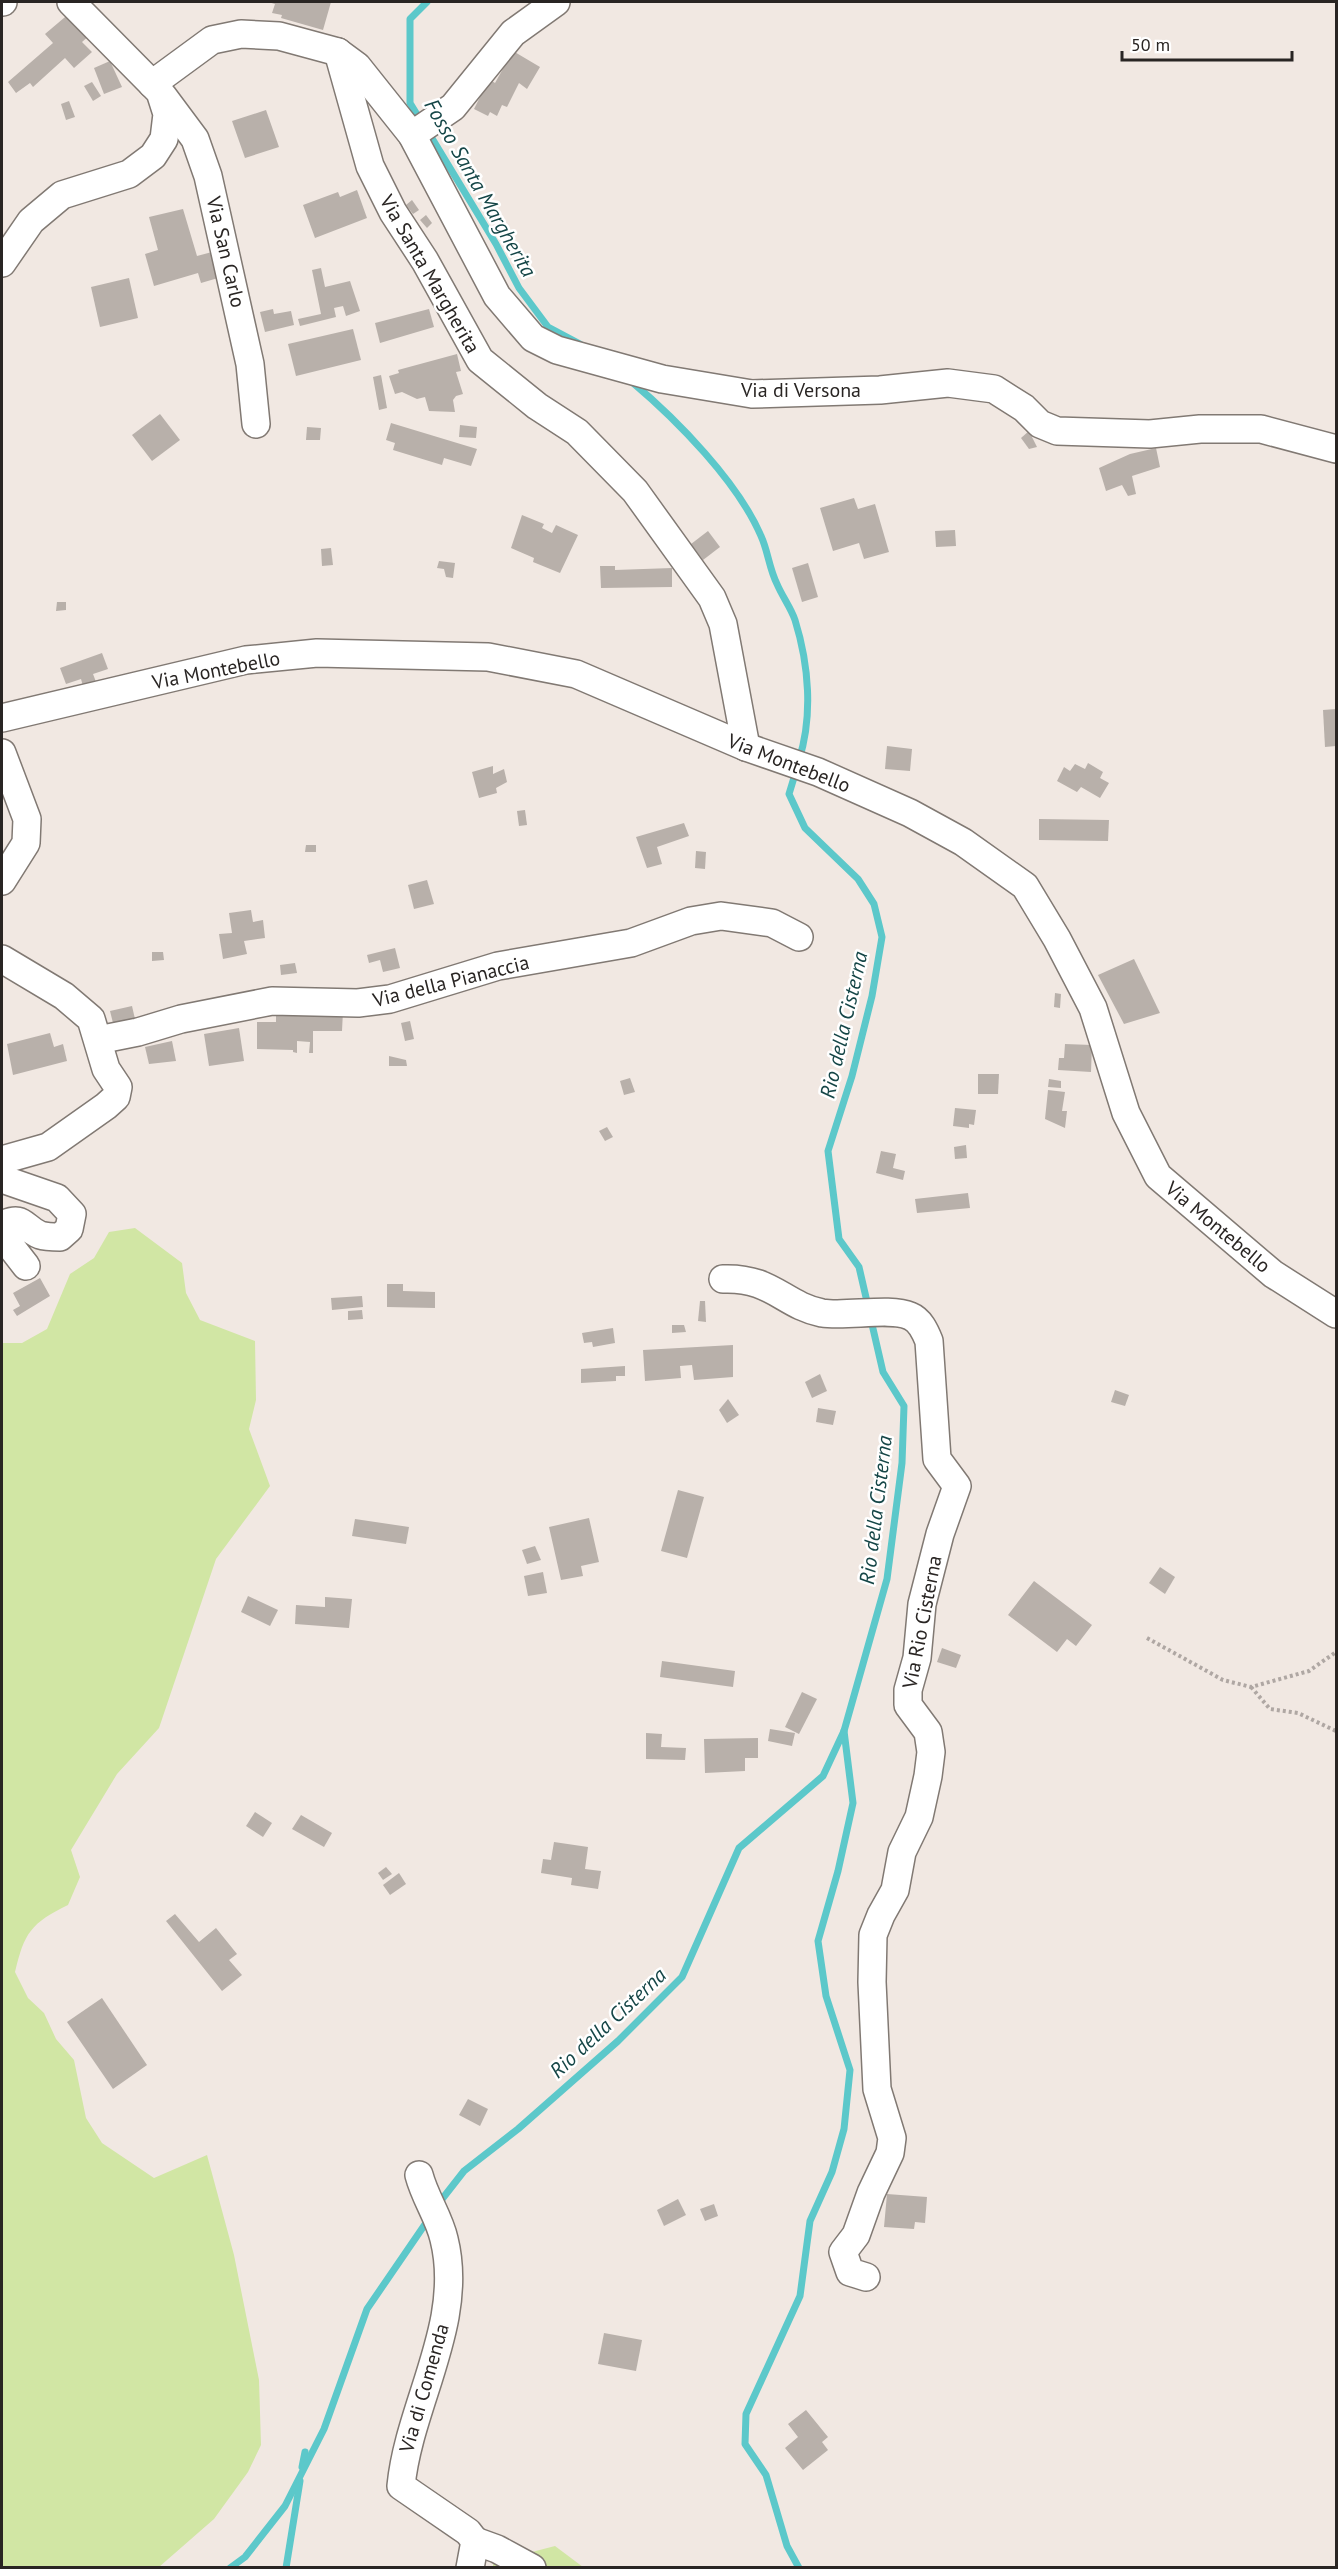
<svg xmlns="http://www.w3.org/2000/svg" width="1338" height="2569" font-family="'PT Sans',sans-serif">
  <style>
    .green { fill: #d1e6a4 }
    .lines { fill: none; stroke-linecap: round; stroke-linejoin: round }
    .stream { stroke: #5cc8ca; stroke-width: 7 }
    .building { fill: #b8b0aa }
    .minor-casing { stroke: #817973; stroke-width: 30 }
    .path { stroke: #afa7a3; stroke-width: 4; stroke-dasharray: 3 3; stroke-linecap: butt }
    .minor { stroke: #fff; stroke-width: 27 }
    .labels { text-anchor: middle; stroke-width: 5; stroke-linejoin: round; paint-order: stroke }
    .street-label { font-size: 20px; fill: #292523; stroke: #fff }
    .water-label { font-size: 21px; font-style: italic; fill: #154647; stroke: #fff }
  </style>
  <rect width="100%" height="100%" fill="#f1e8e2"/>
  <g class="green">
    <path d="M135 1228 182 1263 186 1293 200 1320 255 1341 256 1400 249 1429 270 1486 216 1559 159 1728 117 1774 71 1850 80 1877 68 1905C31 1923 24 1933 15 1972L28 1998 44 2013 56 2039 74 2060 86 2118 102 2143 154 2178 207 2155 234 2255 259 2380 261 2445 248 2472 214 2519 159 2567H2V1343H22L47 1329 70 1274 94 1258 109 1232Z"/>
    <path d="M555 2546 583 2567 493 2568V2562Z"/>
  </g>
  <g class="lines">
    <g class="stream">
      <path d="M421 121 410 103V19L427 2"/>
      <path d="M427 130 496 244 519 288 548 327 580 344"/>
      <path d="M632 382C677 420 738 482 761 536 768 551 769 568 777 584 782 596 791 608 795 620 809 665 813 716 799 760"/>
      <path d="M796 771 789 794 805 828 858 879 874 904 882 937 872 996 852 1076 828 1151 839 1239 859 1267 868 1306"/>
      <path d="M439 2203 464 2171 518 2129 618 2041 682 1977 739 1848 823 1776 844 1731 887 1579 902 1463 904 1406 883 1372 871 1320"/>
      <path d="M302 2467 305 2452"/>
      <path d="M230 2568 245 2557 285 2506 324 2429 367 2309 430 2217"/>
      <path d="M286 2568 300 2481"/>
      <path d="M799 2568 787 2546 766 2475 745 2444 746 2414 800 2296 810 2221 832 2172 844 2129 850 2070 826 1996 818 1941 838 1871 853 1803 844 1731"/>
    </g>
  </g>
  <g class="building">
    <path d="M268 2H331L323 30 281 18 282 15 272 13 275 4Z"/>
    <path d="M71 12 91 34 82 42 92 52 74 68 65 58 33 87 30 83 16 93 8 82 53 43 45 34Z"/>
    <path d="M513 51 540 67 527 89 519 83 507 107 502 105 497 116 490 112 488 116 474 109 489 79 495 83Z"/>
    <path d="M110 61 122 87 104 94 94 68Z"/>
    <path d="M92 82 101 96 93 101 84 86Z"/>
    <path d="M69 101 75 117 66 120 61 104Z"/>
    <path d="M266 110 279 147 245 158 232 121Z"/>
    <path d="M357 190 367 218 315 238 303 205 338 192 340 197Z"/>
    <path d="M412 200 419 210 413 214 406 205Z"/>
    <path d="M183 209 197 256 212 252 218 278 201 283 198 273 154 286 145 254 158 250 149 217Z"/>
    <path d="M426 215 432 223 427 228 420 220Z"/>
    <path d="M321 268 325 287 350 281 360 311 346 316 343 306 334 308 336 317 300 326 298 319 321 314 312 270Z"/>
    <path d="M129 278 138 318 100 327 91 287Z"/>
    <path d="M273 309 274 314 291 311 294 325 265 332 260 312Z"/>
    <path d="M429 309 434 327 380 343 375 323Z"/>
    <path d="M353 329 361 360 296 376 288 344Z"/>
    <path d="M457 354 461 371 456 372 463 394 456 396 453 400 455 412 429 411 425 397 417 399 402 392 395 394 389 376 399 373 398 370Z"/>
    <path d="M381 375 387 408 379 410 373 377Z"/>
    <path d="M160 414 180 440 152 461 132 435Z"/>
    <path d="M391 423 477 449 471 466 444 458 442 465 393 450 395 443 386 440Z"/>
    <path d="M460 425 477 427 476 438 459 437Z"/>
    <path d="M307 427 321 428 320 440H306Z"/>
    <path d="M1029 431 1037 447 1029 449 1021 438Z"/>
    <path d="M1156 448 1160 467 1132 476 1136 494 1128 496 1122 485 1106 491 1099 468 1130 454Z"/>
    <path d="M854 498 858 509 875 504 889 552 864 559 859 543 833 551 820 508Z"/>
    <path d="M522 515 544 524 542 528 552 533 556 525 578 535 560 573 533 562 534 558 511 548Z"/>
    <path d="M955 530 956 546 936 547 935 531Z"/>
    <path d="M708 531 720 547 703 560 691 544Z"/>
    <path d="M331 548 333 565 322 566 321 549Z"/>
    <path d="M439 561 455 563 453 578 446 577 444 569 437 568Z"/>
    <path d="M808 563 818 597 802 602 792 568Z"/>
    <path d="M600 566H615V570L672 568V587L601 588Z"/>
    <path d="M57 602H66V610L56 611Z"/>
    <path d="M102 653 108 669 93 674 96 682 83 686 81 679 66 684 60 668Z"/>
    <path d="M1336 709V746L1325 747 1323 710Z"/>
    <path d="M887 746 912 749 910 771 885 769Z"/>
    <path d="M1088 763 1103 772 1100 778 1109 783 1100 798 1081 787 1077 792 1057 781 1064 767 1070 771 1075 764 1085 769Z"/>
    <path d="M493 766V774L504 769 507 782 496 788 497 793 479 798 472 772Z"/>
    <path d="M525 810 527 825 519 826 517 811Z"/>
    <path d="M1039 819 1109 820 1108 841 1039 840Z"/>
    <path d="M684 823 689 836 657 847 662 864 647 868 636 837Z"/>
    <path d="M306 845H316V852H305Z"/>
    <path d="M696 851 706 852 705 869 695 868Z"/>
    <path d="M427 880 434 904 414 909 408 885Z"/>
    <path d="M251 910 253 922 263 920 265 938 244 941 247 954 223 959 219 934 232 933 229 913Z"/>
    <path d="M395 948 400 968 383 972 380 960 369 963 367 955Z"/>
    <path d="M152 952H163L164 960 152 961Z"/>
    <path d="M1134 959 1160 1013 1124 1024 1098 975Z"/>
    <path d="M295 963 297 973 281 975 280 965Z"/>
    <path d="M1055 993 1061 994 1060 1008 1054 1007Z"/>
    <path d="M132 1006 135 1019 114 1027 110 1011Z"/>
    <path d="M276 1010 343 1011 342 1031H313V1053H309L310 1042 297 1041V1053L293 1052V1050L257 1049V1022H276Z"/>
    <path d="M410 1021 414 1039 405 1041 401 1023Z"/>
    <path d="M239 1028 244 1061 209 1066 204 1034Z"/>
    <path d="M50 1033 54 1047 63 1044 67 1061 13 1075 7 1044Z"/>
    <path d="M172 1041 176 1061 149 1064 145 1047Z"/>
    <path d="M1065 1044 1092 1045 1091 1072 1058 1070 1059 1058H1064Z"/>
    <path d="M389 1056 406 1060 407 1066H389Z"/>
    <path d="M978 1074H999L998 1094H978Z"/>
    <path d="M630 1078 635 1092 624 1095 620 1081Z"/>
    <path d="M1049 1079 1061 1081V1088L1048 1087Z"/>
    <path d="M1048 1090 1065 1092 1062 1111H1067L1065 1128 1045 1119Z"/>
    <path d="M955 1108 976 1110 974 1125 969 1124V1128L953 1126Z"/>
    <path d="M607 1127 613 1137 605 1141 599 1131Z"/>
    <path d="M966 1145 967 1158 955 1159 954 1147Z"/>
    <path d="M881 1151 896 1154 893 1168 905 1171 903 1180 876 1173Z"/>
    <path d="M968 1193 970 1208 917 1213 915 1199Z"/>
    <path d="M40 1278 50 1296 17 1316 13 1310 20 1306 13 1293Z"/>
    <path d="M387 1284H403V1291L435 1292V1308L387 1307Z"/>
    <path d="M362 1296 363 1307 332 1310 331 1298Z"/>
    <path d="M700 1301H705L706 1322 698 1321Z"/>
    <path d="M362 1310 363 1319 348 1320V1311Z"/>
    <path d="M672 1325H684L686 1332 672 1333Z"/>
    <path d="M613 1328 615 1343 593 1347 592 1342 584 1343 582 1333Z"/>
    <path d="M733 1345V1377L694 1380 692 1365 680 1366 681 1378 645 1381 643 1350Z"/>
    <path d="M625 1366V1376H616V1381L581 1383V1369Z"/>
    <path d="M820 1374 827 1391 812 1398 805 1382Z"/>
    <path d="M1115 1390 1129 1395 1125 1406 1111 1402Z"/>
    <path d="M728 1399 739 1415 727 1423 719 1410Z"/>
    <path d="M818 1408 836 1411 833 1425 816 1422Z"/>
    <path d="M678 1490 704 1497 687 1558 661 1551Z"/>
    <path d="M589 1518 599 1562 581 1566 583 1576 561 1580 549 1527Z"/>
    <path d="M355 1519 409 1527 406 1544 352 1536Z"/>
    <path d="M535 1546 541 1560 527 1564 522 1550Z"/>
    <path d="M1160 1567 1175 1577 1165 1594 1149 1583Z"/>
    <path d="M543 1572 547 1593 528 1596 524 1576Z"/>
    <path d="M1034 1581 1092 1625 1076 1646 1067 1639 1057 1652 1008 1615Z"/>
    <path d="M248 1596 278 1610 270 1626 241 1612Z"/>
    <path d="M325 1597 352 1599 349 1628 295 1624 296 1605 325 1607Z"/>
    <path d="M942 1648 961 1655 956 1668 937 1662Z"/>
    <path d="M662 1661 735 1671 733 1687 660 1677Z"/>
    <path d="M802 1692 817 1699 799 1734 785 1727Z"/>
    <path d="M770 1729 795 1733 792 1746 768 1741Z"/>
    <path d="M646 1733 662 1734 661 1747 686 1748 685 1760 646 1759Z"/>
    <path d="M758 1738V1758H745V1771L705 1773 704 1739Z"/>
    <path d="M255 1812 272 1823 263 1837 246 1826Z"/>
    <path d="M301 1815 332 1833 324 1847 292 1829Z"/>
    <path d="M554 1842 588 1847 585 1869 601 1871 598 1889 571 1885 572 1878 541 1873 543 1859 551 1860Z"/>
    <path d="M386 1867 392 1874 383 1880 378 1873Z"/>
    <path d="M399 1873 406 1884 390 1895 383 1885Z"/>
    <path d="M175 1914 199 1942 216 1928 237 1954 229 1960 242 1975 222 1991 166 1921Z"/>
    <path d="M102 1998 147 2065 113 2089 67 2022Z"/>
    <path d="M468 2099 488 2109 480 2126 459 2115Z"/>
    <path d="M887 2194 927 2197 925 2223 915 2222 914 2229 884 2227Z"/>
    <path d="M678 2199 686 2215 664 2226 657 2210Z"/>
    <path d="M714 2204 718 2216 705 2221 700 2209Z"/>
    <path d="M604 2333 642 2340 636 2371 598 2364Z"/>
    <path d="M806 2410 828 2437 822 2442 828 2450 803 2470 785 2448 798 2437 788 2424Z"/>
  </g>
  <g class="lines">
    <g class="minor-casing">
      <g id="minor">
        <path d="M2 2H3"/>
        <path d="M338 52 370 166 393 212 425 261 480 360 537 406 577 432 635 491 712 598 723 624 746 747"/>
        <path d="M152 84 212 40 241 34 279 36 338 52 357 66 412 135 497 296 533 338 557 350 662 379 752 394 880 390 948 383 994 389 1024 408 1040 424 1057 431 1150 434 1200 429H1261L1336 449"/>
        <path d="M163 96 195 139 208 176 250 364 256 424"/>
        <path d="M412 135 453 107 513 33 556 2"/>
        <path d="M2 263 31 221 62 195 129 174 153 156 164 139 167 114 160 92 71 2"/>
        <path d="M2 718 246 660 317 653 488 657 576 674 746 747 818 772 910 813 963 842 1025 886 1057 939 1093 1008 1126 1113 1158 1176 1273 1274 1336 1314"/>
        <path d="M2 753 27 819 26 843 2 881"/>
        <path d="M2 959 64 996 91 1019 106 1069 118 1087 116 1097 106 1106 48 1147 2 1160"/>
        <path d="M98 1040 138 1032 181 1019 272 1001 358 1003 390 999 498 966 631 943 691 921 721 916 772 923 799 937"/>
        <path d="M2 1179 57 1198 72 1214 69 1229 60 1237C54 1237 46 1237 40 1235 23 1228 24 1214 2 1225V1235L26 1266"/>
        <path d="M723 1279C772 1277 783 1305 822 1313 847 1317 890 1307 910 1316 920 1320 925 1331 929 1341L937 1459 957 1486 940 1534 922 1604 917 1658 908 1690V1705L928 1732 931 1752 928 1776 919 1817 902 1852 895 1890 881 1915 873 1935 872 1982 877 2089 892 2138 890 2153 871 2193 856 2235 843 2252 850 2272 866 2277"/>
        <path d="M419 2175C425 2198 439 2217 444 2239 465 2323 409 2404 401 2486L468 2532 475 2541 470 2568"/>
        <path d="M475 2541 497 2549 532 2568"/>
      </g>
    </g>
    <g class="path">
      <path d="M1147 1638 1223 1680 1251 1687 1309 1671 1336 1652"/>
      <path d="M1251 1687 1270 1709 1298 1713 1336 1731"/>
    </g>
    <use href="#minor" class="minor"/>
  </g>
  <g class="labels">
    <g class="street-label">
      <text transform="translate(226 252) rotate(77)" y="7">Via San Carlo</text>
      <text transform="translate(430 274) rotate(60)" y="7">Via Santa Margherita</text>
      <text x="801" y="397">Via di Versona</text>
      <text transform="translate(216 670) rotate(-11)" y="7">Via Montebello</text>
      <text transform="translate(789 763) rotate(21)" y="7">Via Montebello</text>
      <text transform="translate(451 981) rotate(-14)" y="7">Via della Pianaccia</text>
      <text transform="translate(1218 1227) rotate(40)" y="7">Via Montebello</text>
      <text transform="translate(922 1622) rotate(-79)" y="7">Via Rio Cisterna</text>
      <text transform="translate(424 2388) rotate(-74)" y="7">Via di Comenda</text>
    </g>
    <g class="water-label">
      <text transform="translate(480 188) rotate(60)" y="7">Fosso Santa Margherita</text>
      <text transform="translate(844 1025) rotate(-77)" y="7">Rio della Cisterna</text>
      <text transform="translate(876 1510) rotate(-83)" y="7">Rio della Cisterna</text>
      <text transform="translate(608 2023) rotate(-43)" y="7">Rio della Cisterna</text>
    </g>
  </g>
  <rect width="1338" height="2569" fill="none" stroke="#292523" stroke-width="6"/>
  <path d="M1122 51v9h170v-9" fill="none" stroke="#292523" stroke-width="3"/>
  <text x="1131" y="51" font-size="18" fill="#292523" stroke="#ffffff" stroke-width="4.5" paint-order="stroke">50 m</text>
</svg>
